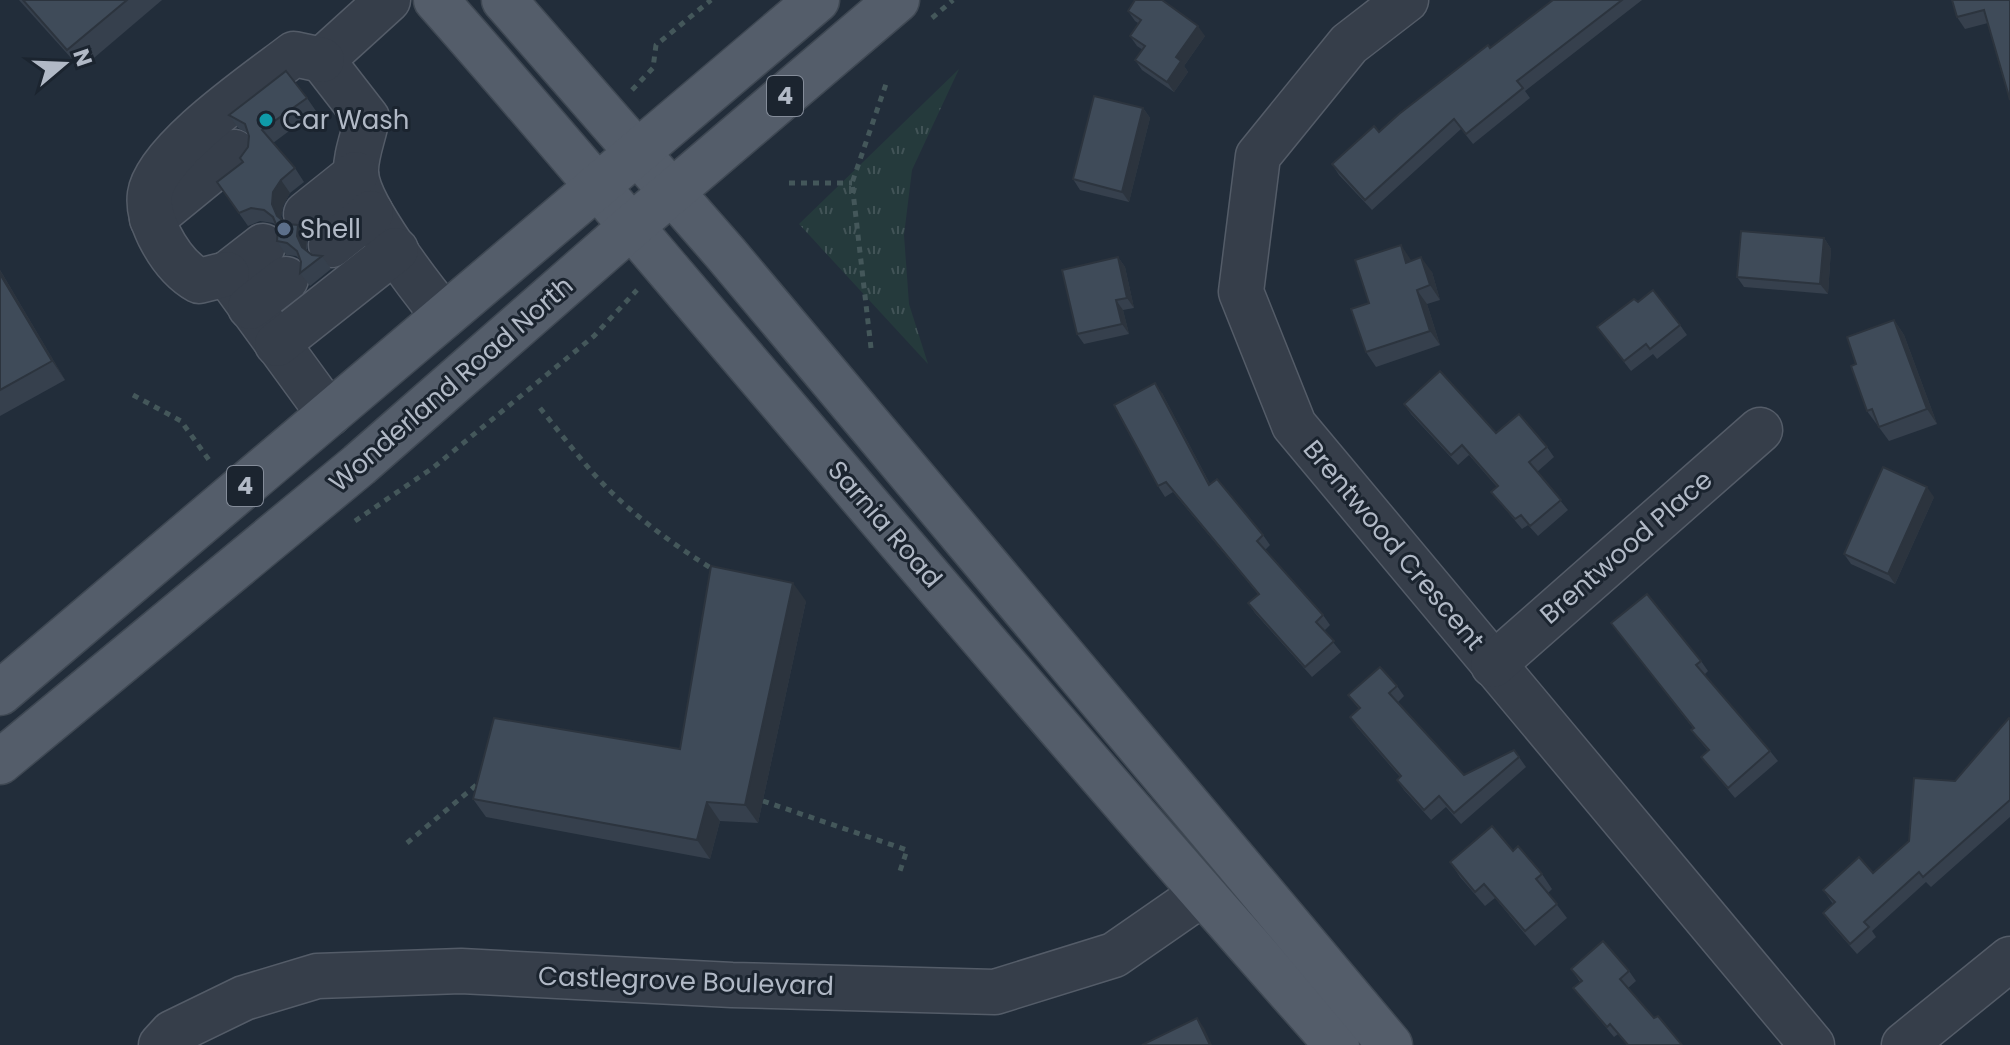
<svg xmlns="http://www.w3.org/2000/svg" width="2010" height="1045" font-family="Poppins,sans-serif">
  <style>
    .grass { fill: url(#grass-tufts) }
    .lines { fill: none; stroke-linecap: round; stroke-linejoin: round }
    .minor-casing { stroke: #545c68; stroke-width: 47 }
    .major-casing { stroke: #3f4853; stroke-width: 47 }
    .path { stroke: #44575a; stroke-width: 5; stroke-dasharray: 6 6; stroke-linecap: butt }
    .minor { stroke: #363e4a; stroke-width: 44 }
    .major { stroke: #545d6a; stroke-width: 44 }
    .wall { fill: #36404d }
    .shaded-wall { fill: #2c343e }
    .building { fill: #3f4b59; stroke: #2c343e; stroke-width: 2 }
    .culture-dot { fill: #0f9aa8; stroke: #1b242f; stroke-width: 3 }
    .service-dot { fill: #5c6f8a; stroke: #1b242f; stroke-width: 3 }
    .labels { text-anchor: middle; stroke-width: 6; stroke-linejoin: round; paint-order: stroke }
    .shield { fill: #1b242f; stroke: #848c99; stroke-width: 2 }
    .shield-label { font-size: 24px; font-weight: bold; fill: #b1b9c6 }
    .poi-label { font-size: 26px; fill: #b1b9c6; stroke: #1b242f; text-anchor: start }
    .street-label { font-size: 26px; fill: #b1b9c6; stroke: #1b242f }
  </style>
  <defs>
    <pattern id="grass-tufts" width="24" height="20" patternUnits="userSpaceOnUse" patternTransform="scale(2)"><rect width="24" height="20" fill="#253a3c"/><path d="M3 7l-1-3M5 7V3M7 7l1-3M15 17l-1-3M17 17v-4M19 17l1-3" fill="none" stroke="#425457"/></pattern>
  </defs>
  <rect width="100%" height="100%" fill="#222d3a"/>
  <path class="grass" d="M959 69 912 170 904 235 909 304 928 364 799 224Z"/>
  <g class="lines">
    <g class="minor-casing">
      <g id="minor">
        <path d="M388 0 322 60 367 118C364 135 355 156 356 173 358 207 422 289 444 316"/>
        <path d="M1406 0 1349 44 1258 156 1241 292 1294 425 1812 1045"/>
        <path d="M306 214 356 174"/>
        <path d="M152 219 234 152"/>
        <path d="M331 245 371 213"/>
        <path d="M263 246 227 274 329 414"/>
        <path d="M227 274 199 281C181 271 168 253 159 235 153 222 148 209 150 194 156 151 259 81 294 54L322 60"/>
        <path d="M250 307 286 279"/>
        <path d="M277 344 396 250"/>
        <path d="M1493 665 1760 430"/>
        <path d="M161 1045 172 1033 244 998 317 976 461 971 732 985 995 992 1114 955 1202 894"/>
        <path d="M1904 1045 2010 959"/>
      </g>
    </g>
    <g class="major-casing">
      <g id="major">
        <path d="M436 0C553 132 665 267 779 400 963 617 1148 833 1337 1045"/>
        <path d="M504 0 726 254 1390 1045"/>
        <path d="M0 693 817 0"/>
        <path d="M0 762 359 465 632 226 897 0"/>
      </g>
    </g>
    <g class="path">
      <path d="M932 18 953 0"/>
      <path d="M632 90 653 68 656 45 711 0"/>
      <path d="M789 183H852"/>
      <path d="M871 348 852 183 886 84"/>
      <path d="M133 395 181 421 209 460"/>
      <path d="M540 408C557 429 574 451 592 472 627 511 669 542 714 570"/>
      <path d="M355 521 434 467 594 336 637 290"/>
      <path d="M763 801 907 850 899 874"/>
      <path d="M407 843 480 782"/>
    </g>
    <use href="#minor" class="minor"/>
    <use href="#major" class="major"/>
  </g>
  <g class="wall">
    <path d="M19 0H162L81 69Z"/>
    <path d="M1553 0H1642L1525 91 1530 98 1473 144 1461 129 1372 210 1339 175 1332 164 1379 132Z"/>
    <path d="M2010 0 1988 23 1965 29 1957 17Z"/>
    <path d="M1128 11 1205 36 1184 66 1188 72 1174 92 1142 70 1135 60 1143 50 1137 46 1130 36 1138 23 1135 21Z"/>
    <path d="M307 98 316 111 273 143 295 168 304 182 290 193 283 206 281 217 283 220 307 239V251L312 255 322 256 331 269 310 286 300 273 301 260 296 256 286 255 277 241 278 229 277 226 273 223 260 221 248 226 217 182 243 162 248 147 249 134 238 128 229 115Z"/>
    <path d="M1143 108 1150 118 1129 202 1080 190 1073 179Z"/>
    <path d="M1824 238 1831 249 1828 294 1744 287 1737 277Z"/>
    <path d="M1118 257 1125 267 1134 308 1123 310 1129 334 1084 344 1077 334Z"/>
    <path d="M1411 261 1432 272 1440 300 1427 304 1440 345 1376 367 1366 352 1369 303Z"/>
    <path d="M0 270 65 380 0 416Z"/>
    <path d="M1638 302 1680 325 1687 335 1657 359 1653 354 1631 371 1597 327Z"/>
    <path d="M1894 320 1904 335 1937 424 1889 441 1867 411 1856 364Z"/>
    <path d="M1162 393 1210 484 1263 535 1270 545 1265 550 1323 615 1330 625 1324 631 1341 652 1312 677 1255 613 1248 603 1258 594 1173 492 1165 497 1158 486Z"/>
    <path d="M1404 404 1496 433 1547 447 1554 457 1537 472 1568 510 1538 536 1528 525 1522 529 1491 492 1497 487 1469 455 1458 465 1411 414Z"/>
    <path d="M1934 497 1895 584 1851 564 1844 554Z"/>
    <path d="M806 601 758 823 720 821 710 859 486 817 473 799 680 749Z"/>
    <path d="M1611 623 1701 661 1708 671 1704 675 1770 751 1778 761 1735 798 1701 757 1708 751 1691 730 1693 728Z"/>
    <path d="M1397 686 1404 696 1398 702 1464 775 1514 750 1526 767 1461 824 1446 807 1431 820 1404 790 1397 780 1400 777 1357 727 1350 717 1359 709 1348 695Z"/>
    <path d="M2010 719V817L1931 887 1926 882 1872 931 1876 937 1857 954 1830 923 1823 913 1833 904 1823 890 1873 873 1909 841 1955 781Z"/>
    <path d="M1513 851 1542 874 1552 889 1548 893 1567 918 1535 946 1495 898 1485 906 1460 877 1450 862Z"/>
    <path d="M1571 969 1629 971 1636 981 1628 988 1654 1018 1682 1045H1627L1618 1034 1614 1037 1573 988 1580 982Z"/>
  </g>
  <g class="shaded-wall">
    <path d="M1198 26 1205 36 1184 66 1188 72 1174 92 1167 82 1176 57Z"/>
    <path d="M1143 108 1150 118 1129 202 1122 192Z"/>
    <path d="M281 180 290 193 283 206 281 217 286 229 277 216 272 204 273 192Z"/>
    <path d="M298 225 307 239 306 250 311 260 302 247 297 236Z"/>
    <path d="M1824 238 1831 249 1828 294 1820 284Z"/>
    <path d="M1401 245 1411 260 1416 277 1406 263Z"/>
    <path d="M1118 257 1125 267 1134 308 1127 298Z"/>
    <path d="M1421 257 1432 272 1440 300 1430 285Z"/>
    <path d="M0 270 65 380 52 361 0 274Z"/>
    <path d="M1417 290 1427 304 1440 345 1430 331Z"/>
    <path d="M1116 300 1123 310 1129 334 1122 324Z"/>
    <path d="M1894 320 1904 335 1937 424 1927 409Z"/>
    <path d="M1155 383 1162 393 1216 496 1209 485Z"/>
    <path d="M1927 487 1934 497 1895 584 1888 574Z"/>
    <path d="M793 583 806 601 758 823 745 805Z"/>
    <path d="M707 802 720 821 710 859 697 840Z"/>
    <path d="M1197 1018 1204 1028 1212 1045H1210Z"/>
  </g>
  <g class="building">
    <path d="M23 0H127L67 50Z"/>
    <path d="M1135 0H1162L1198 26 1176 57 1181 61 1167 82 1135 60 1145 46 1130 36 1141 20 1128 11Z"/>
    <path d="M1553 0H1622L1517 81 1523 88 1466 134 1454 119 1365 200 1332 164 1374 126 1379 132 1399 114 1488 45 1490 48Z"/>
    <path d="M1952 0H2010V100L1984 10 1957 17Z"/>
    <path d="M286 71 307 98 262 130 295 168 281 180 273 192 272 204 277 216 287 224 298 225 297 236 302 247 312 255 322 256 300 273 301 262 297 251 287 243 277 241 278 229 273 217 264 210 251 208 239 213 217 182 243 162 240 158 248 147 249 136 245 124 229 115Z"/>
    <path d="M1094 96 1143 108 1122 192 1073 179Z"/>
    <path d="M1741 231 1824 238 1820 284 1737 277Z"/>
    <path d="M1401 245 1406 263 1421 257 1430 285 1417 290 1430 331 1366 352 1351 309 1369 303 1355 260Z"/>
    <path d="M1118 257 1127 298 1116 300 1122 324 1077 334 1062 270Z"/>
    <path d="M0 274 52 361 0 390Z"/>
    <path d="M1653 290 1680 325 1650 349 1646 344 1624 361 1597 327 1634 299 1638 302Z"/>
    <path d="M1894 320 1927 409 1879 427 1872 409 1867 411 1851 366 1856 364 1847 337Z"/>
    <path d="M1440 371 1496 433 1519 414 1547 447 1529 462 1561 500 1530 526 1521 515 1515 519 1491 492 1498 486 1462 445 1451 455 1404 404Z"/>
    <path d="M1155 383 1209 485 1217 479 1263 535 1257 541 1323 615 1316 622 1334 641 1305 667 1248 603 1259 594 1166 482 1158 486 1114 405Z"/>
    <path d="M1883 467 1927 487 1888 574 1844 554Z"/>
    <path d="M711 566 793 583 745 805 707 802 697 840 473 799 494 718 680 749Z"/>
    <path d="M1647 594 1701 661 1696 665 1770 751 1728 788 1701 757 1709 750 1691 730 1694 728 1611 623Z"/>
    <path d="M1380 667 1397 686 1389 693 1464 775 1514 750 1519 757 1454 813 1439 796 1424 810 1397 780 1401 776 1350 717 1360 708 1348 695Z"/>
    <path d="M2009 718 2010 719V800L1923 877 1919 872 1864 922 1869 927 1850 944 1823 913 1835 902 1823 890 1859 857 1873 873 1909 841 1914 778 1955 781Z"/>
    <path d="M1492 826 1513 851 1518 846 1542 874 1536 879 1557 904 1525 931 1484 884 1475 892 1450 862Z"/>
    <path d="M1603 941 1629 971 1620 979 1654 1018 1658 1016 1682 1045H1628L1610 1024 1607 1027 1573 988 1582 981 1571 969Z"/>
    <path d="M1197 1018 1210 1045H1142Z"/>
  </g>
  <circle class="culture-dot" cx="266" cy="120" r="8"/>
  <circle class="service-dot" cx="284" cy="229" r="8"/>
  <g class="labels">
    <g class="shield">
      <rect x="767" y="76" width="36" height="40" rx="6"/>
      <rect x="227" y="466" width="36" height="40" rx="6"/>
    </g>
    <g class="shield-label">
      <text x="785" y="104">4</text>
      <text x="245" y="494">4</text>
    </g>
    <g class="poi-label">
      <text x="282" y="129">Car Wash</text>
      <text x="300" y="238">Shell</text>
    </g>
    <g class="street-label">
      <text transform="translate(451 384) rotate(-41)" y="9">Wonderland Road North</text>
      <text transform="translate(885 524) rotate(49)" y="9">Sarnia Road</text>
      <text transform="translate(1394 545) rotate(50)" y="9">Brentwood Crescent</text>
      <text transform="translate(1626 547) rotate(-41)" y="9">Brentwood Place</text>
      <text transform="translate(686 981) rotate(2)" y="9">Castlegrove Boulevard</text>
    </g>
  </g>
  <g transform="translate(64 64) rotate(71)" stroke="#1b242f" stroke-width="6" paint-order="stroke">
  <path d="M0-6L14 30L0 20L-14 30Z" fill="#b1b9c6"/>
  <text y="-12" font-size="22" font-weight="bold" text-anchor="middle" fill="#b1b9c6">N</text>
  </g>
</svg>
